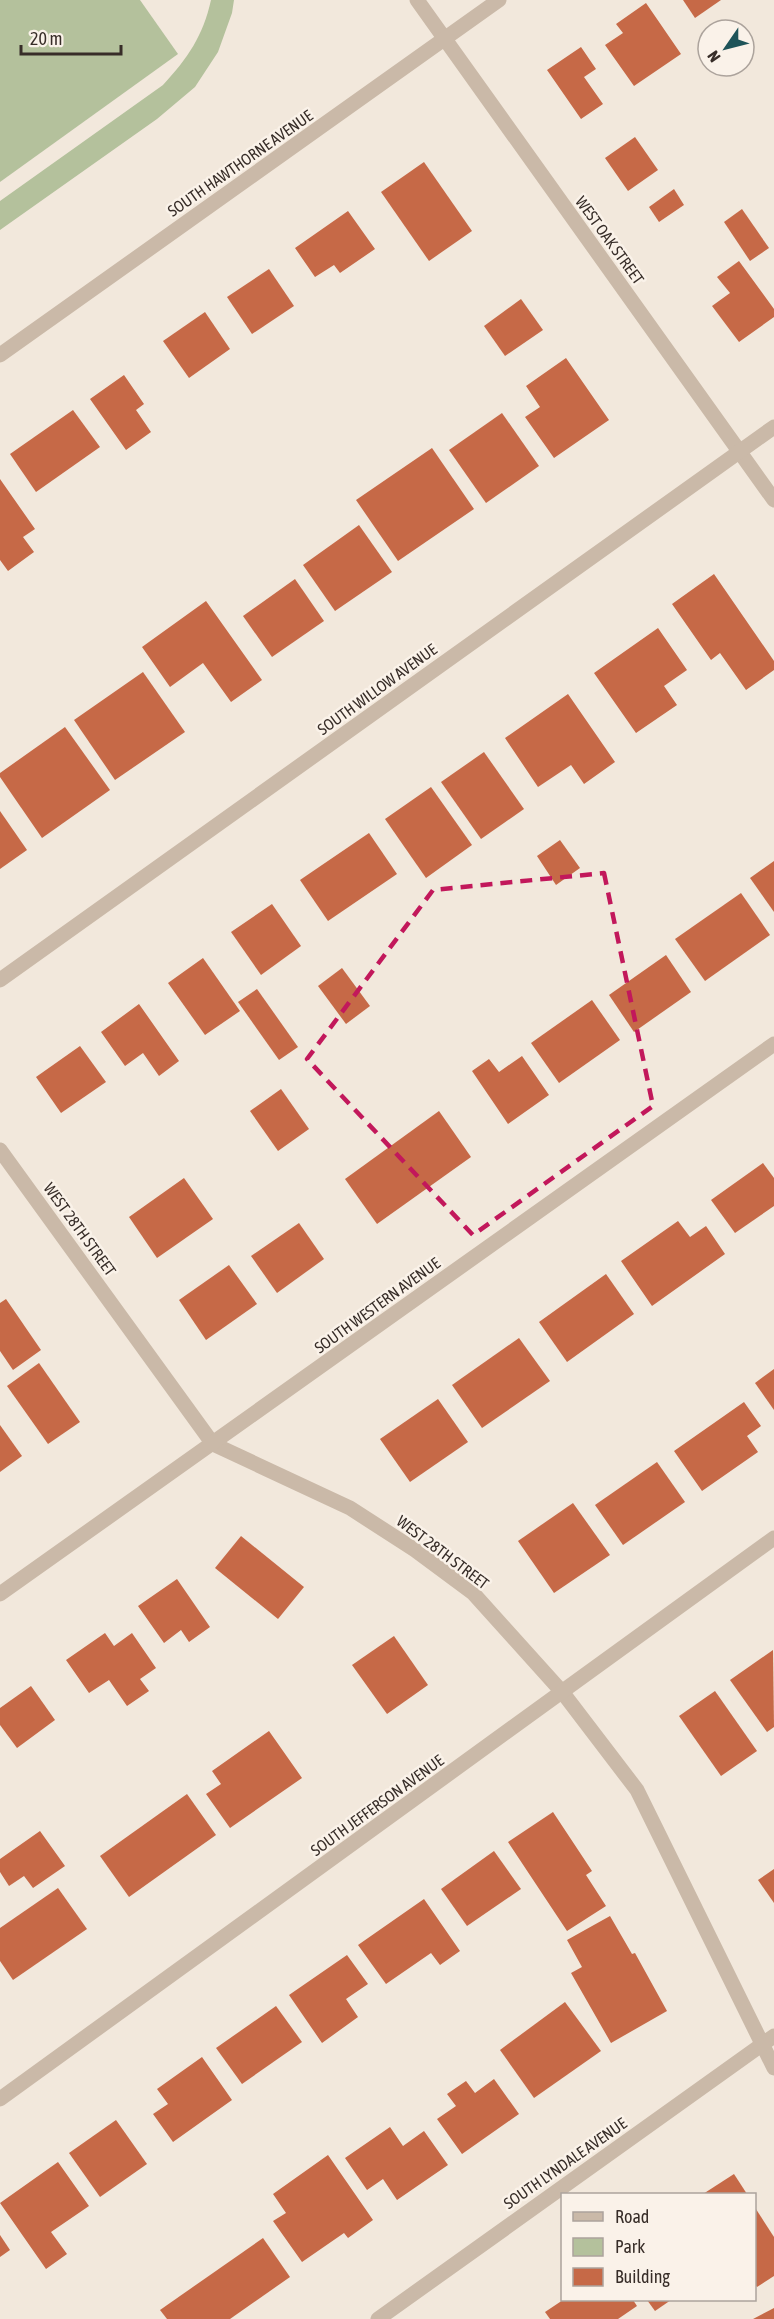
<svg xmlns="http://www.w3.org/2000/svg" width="774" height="2319" font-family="'Asap Condensed',sans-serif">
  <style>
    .green { fill: #b4c19c }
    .building { fill: #c66947 }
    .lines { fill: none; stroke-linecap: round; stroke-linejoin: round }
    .minor { stroke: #cab9a8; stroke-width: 15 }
    .tertiary { stroke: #cab9a8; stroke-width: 15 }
    .marked { fill: none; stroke: #c2185b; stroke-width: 4.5; stroke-dasharray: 12 8; stroke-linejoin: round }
    .labels { text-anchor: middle; stroke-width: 5; stroke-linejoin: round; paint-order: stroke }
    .street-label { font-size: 16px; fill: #372d28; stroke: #faf2e9 }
  </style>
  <rect width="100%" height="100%" fill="#f2e8dc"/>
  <g class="green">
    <path d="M0 0H140L178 54 0 182Z"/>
    <path d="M211 0H234L232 13 218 52 195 87 157 119 0 230V201L163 85C188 58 203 36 211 0Z"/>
  </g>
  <g class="building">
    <path d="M683 0H721L695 18Z"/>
    <path d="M646 3 681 54 634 86 605 45 623 33 616 24Z"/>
    <path d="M581 47 596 69 584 77 603 104 581 119 547 70Z"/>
    <path d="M635 137 658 170 628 191 605 158Z"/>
    <path d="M424 162 472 231 429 261 381 192Z"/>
    <path d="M674 189 684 205 659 222 649 207Z"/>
    <path d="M742 209 769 248 750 261 724 222Z"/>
    <path d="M348 211 375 249 340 273 334 265 315 277 295 248Z"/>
    <path d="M739 261 774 309V317L739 342 712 306 730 293 717 277Z"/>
    <path d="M269 269 294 306 252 334 227 297Z"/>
    <path d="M521 299 543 330 505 356 484 326Z"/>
    <path d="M205 312 230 349 189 378 163 341Z"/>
    <path d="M566 358 609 420 554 458 525 417 540 407 526 386Z"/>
    <path d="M124 375 144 404 136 410 151 432 126 450 90 399Z"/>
    <path d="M73 410 100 447 36 492 10 454Z"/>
    <path d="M502 413 539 466 486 503 449 450Z"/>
    <path d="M432 448 474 509 398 561 356 500Z"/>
    <path d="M0 479 35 529 23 537 34 552 8 571 0 560Z"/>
    <path d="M359 525 392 572 335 611 303 565Z"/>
    <path d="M714 574 774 661V670L746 690 720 653 711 660 672 604Z"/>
    <path d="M295 579 324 621 272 657 243 616Z"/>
    <path d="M206 601 262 680 231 702 203 663 170 687 142 647Z"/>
    <path d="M658 628 687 670 664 686 677 705 636 733 594 673Z"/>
    <path d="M143 672 185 732 115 780 74 720Z"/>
    <path d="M568 694 615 762 584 784 571 765 538 787 505 738Z"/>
    <path d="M65 727 110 790 42 838 0 777V773Z"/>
    <path d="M484 752 524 809 481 839 441 782Z"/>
    <path d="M431 787 472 845 426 878 385 819Z"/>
    <path d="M0 811 27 850 0 869Z"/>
    <path d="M369 833 397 874 328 921 300 880Z"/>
    <path d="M560 840 580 868 556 885 537 856Z"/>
    <path d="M774 861V912L750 878Z"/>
    <path d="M741 893 770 935 705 981 675 939Z"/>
    <path d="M272 904 301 946 261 975 231 932Z"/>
    <path d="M666 955 691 992 634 1032 609 995Z"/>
    <path d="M203 958 240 1011 205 1035 168 983Z"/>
    <path d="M342 968 370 1006 346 1024 318 986Z"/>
    <path d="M257 989 298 1047 279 1060 238 1002Z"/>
    <path d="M592 1000 620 1040 559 1083 531 1043Z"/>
    <path d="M139 1004 179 1061 159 1076 143 1053 125 1066 101 1032Z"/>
    <path d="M80 1046 106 1082 61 1113 36 1077Z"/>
    <path d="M522 1056 549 1095 508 1124 472 1071 489 1059 499 1072Z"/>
    <path d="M281 1089 309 1129 278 1151 250 1111Z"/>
    <path d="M439 1111 471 1157 377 1224 345 1179Z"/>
    <path d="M763 1163 774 1178V1206L735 1233 711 1200Z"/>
    <path d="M184 1178 213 1219 157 1258 129 1217Z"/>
    <path d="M678 1221 690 1237 706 1226 725 1254 652 1306 621 1261Z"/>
    <path d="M299 1223 324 1259 277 1293 251 1256Z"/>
    <path d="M229 1265 257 1304 206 1340 179 1300Z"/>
    <path d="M606 1274 634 1314 567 1362 539 1322Z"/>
    <path d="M6 1299 41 1350 13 1370 0 1351V1303Z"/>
    <path d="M519 1338 550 1381 482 1428 452 1385Z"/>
    <path d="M39 1363 80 1422 48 1444 7 1386Z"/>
    <path d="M774 1369V1410L755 1383Z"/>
    <path d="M438 1399 468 1442 410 1482 380 1439Z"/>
    <path d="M744 1402 761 1426 747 1436 758 1452 702 1491 674 1451Z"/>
    <path d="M0 1425 22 1456 0 1472Z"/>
    <path d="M657 1462 685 1502 623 1545 595 1505Z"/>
    <path d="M573 1503 610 1555 554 1593 518 1541Z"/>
    <path d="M241 1536 304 1587 278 1619 215 1568Z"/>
    <path d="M177 1579 210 1627 189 1642 181 1630 164 1643 138 1606Z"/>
    <path d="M105 1633 114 1646 132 1633 156 1668 140 1679 149 1691 127 1706 109 1680 89 1693 66 1660Z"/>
    <path d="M394 1636 428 1685 387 1714 352 1665Z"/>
    <path d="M773 1650 774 1727 767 1732 730 1680Z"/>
    <path d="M31 1686 55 1720 17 1748 0 1725V1708Z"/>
    <path d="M715 1691 757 1751 721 1776 679 1716Z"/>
    <path d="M269 1731 302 1778 230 1828 206 1794 221 1784 212 1771Z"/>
    <path d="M187 1794 216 1835 129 1897 100 1856Z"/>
    <path d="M553 1812 592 1871 586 1875 606 1906 567 1931 508 1842Z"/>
    <path d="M40 1831 65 1866 33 1888 24 1876 9 1886 0 1872V1859Z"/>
    <path d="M494 1851 521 1889 467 1926 441 1889Z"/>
    <path d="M774 1869V1903L758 1880Z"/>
    <path d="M58 1888 87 1929 13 1980 0 1961V1928Z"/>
    <path d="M424 1899 460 1951 440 1965 431 1953 386 1984 358 1945Z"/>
    <path d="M610 1916 632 1954 635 1953 667 2011 611 2043 571 1973 582 1967 567 1940Z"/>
    <path d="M347 1955 368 1984 346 1999 358 2017 322 2043 289 1995Z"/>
    <path d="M565 2002 601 2051 534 2098 500 2050Z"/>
    <path d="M276 2006 302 2042 242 2084 216 2048Z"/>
    <path d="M202 2057 232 2100 173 2142 153 2114 168 2104 157 2089Z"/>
    <path d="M494 2079 519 2114 462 2154 437 2119 456 2106 447 2094 466 2081 475 2093Z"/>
    <path d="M116 2120 147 2164 100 2197 69 2153Z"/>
    <path d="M390 2127 403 2146 424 2131 448 2165 397 2200 383 2179 367 2190 345 2158Z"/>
    <path d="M328 2155 373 2220 348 2238 344 2233 302 2262 273 2221 286 2213 273 2194Z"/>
    <path d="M58 2162 89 2206 51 2232 67 2254 46 2269 0 2203Z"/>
    <path d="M734 2174 747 2194H703Z"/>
    <path d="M754 2206 774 2237V2276L757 2287 754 2284Z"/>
    <path d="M0 2235 10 2250 0 2257Z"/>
    <path d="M263 2238 290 2277 230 2319H167L160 2310Z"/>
    <path d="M563 2300H633L637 2306 618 2319H550L545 2312Z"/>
    <path d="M647 2300H671L655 2311Z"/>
    <path d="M774 2308V2319H753Z"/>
  </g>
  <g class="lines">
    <g class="minor">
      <path d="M417 0 774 500"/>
      <path d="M0 355 499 0"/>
      <path d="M0 980 774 427"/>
      <path d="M0 1150 213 1444 350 1508 415 1550 473 1593 563 1693 637 1790 774 2068"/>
      <path d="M0 2099 774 1538"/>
      <path d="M378 2319 774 2036"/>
    </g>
    <path class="tertiary" d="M0 1594 774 1044"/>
  </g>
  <path class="marked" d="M604 873 653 1106 473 1235 307 1059 433 890Z"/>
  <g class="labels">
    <g class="street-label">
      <text transform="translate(240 163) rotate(-35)" y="6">SOUTH HAWTHORNE AVENUE</text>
      <text transform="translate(610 240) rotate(54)" y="6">WEST OAK STREET</text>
      <text transform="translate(377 689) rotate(-36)" y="6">SOUTH WILLOW AVENUE</text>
      <text transform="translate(80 1229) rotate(54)" y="6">WEST 28TH STREET</text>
      <text transform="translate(377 1305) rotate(-36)" y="6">SOUTH WESTERN AVENUE</text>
      <text transform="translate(443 1552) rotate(37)" y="6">WEST 28TH STREET</text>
      <text transform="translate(377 1805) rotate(-36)" y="6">SOUTH JEFFERSON AVENUE</text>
      <text transform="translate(565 2163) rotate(-35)" y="6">SOUTH LYNDALE AVENUE</text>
    </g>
  </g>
  <rect x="561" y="2193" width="195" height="108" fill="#faf2e9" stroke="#aca39c" stroke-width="1.5"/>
  <rect x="573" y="2212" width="30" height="9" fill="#cab9a8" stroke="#aca39c" stroke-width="1.5"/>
  <text x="615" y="2223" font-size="18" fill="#372d28">Road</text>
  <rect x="573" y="2238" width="30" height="18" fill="#b4c19c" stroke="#aca39c" stroke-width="1.5"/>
  <text x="615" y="2253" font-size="18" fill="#372d28">Park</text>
  <rect x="573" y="2268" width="30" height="18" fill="#c66947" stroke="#aca39c" stroke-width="1.5"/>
  <text x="615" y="2283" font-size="18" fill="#372d28">Building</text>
  <g transform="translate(726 48) rotate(235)"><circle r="28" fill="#faf2e9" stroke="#aca39c" stroke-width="1.5"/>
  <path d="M0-4.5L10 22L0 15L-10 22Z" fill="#1e5459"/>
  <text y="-9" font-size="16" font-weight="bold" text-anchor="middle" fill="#372d28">N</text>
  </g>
  <path d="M21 45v9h100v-9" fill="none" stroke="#372d28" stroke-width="3"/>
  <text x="30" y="45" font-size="18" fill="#372d28" stroke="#faf2e9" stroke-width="4.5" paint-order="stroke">20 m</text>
</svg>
